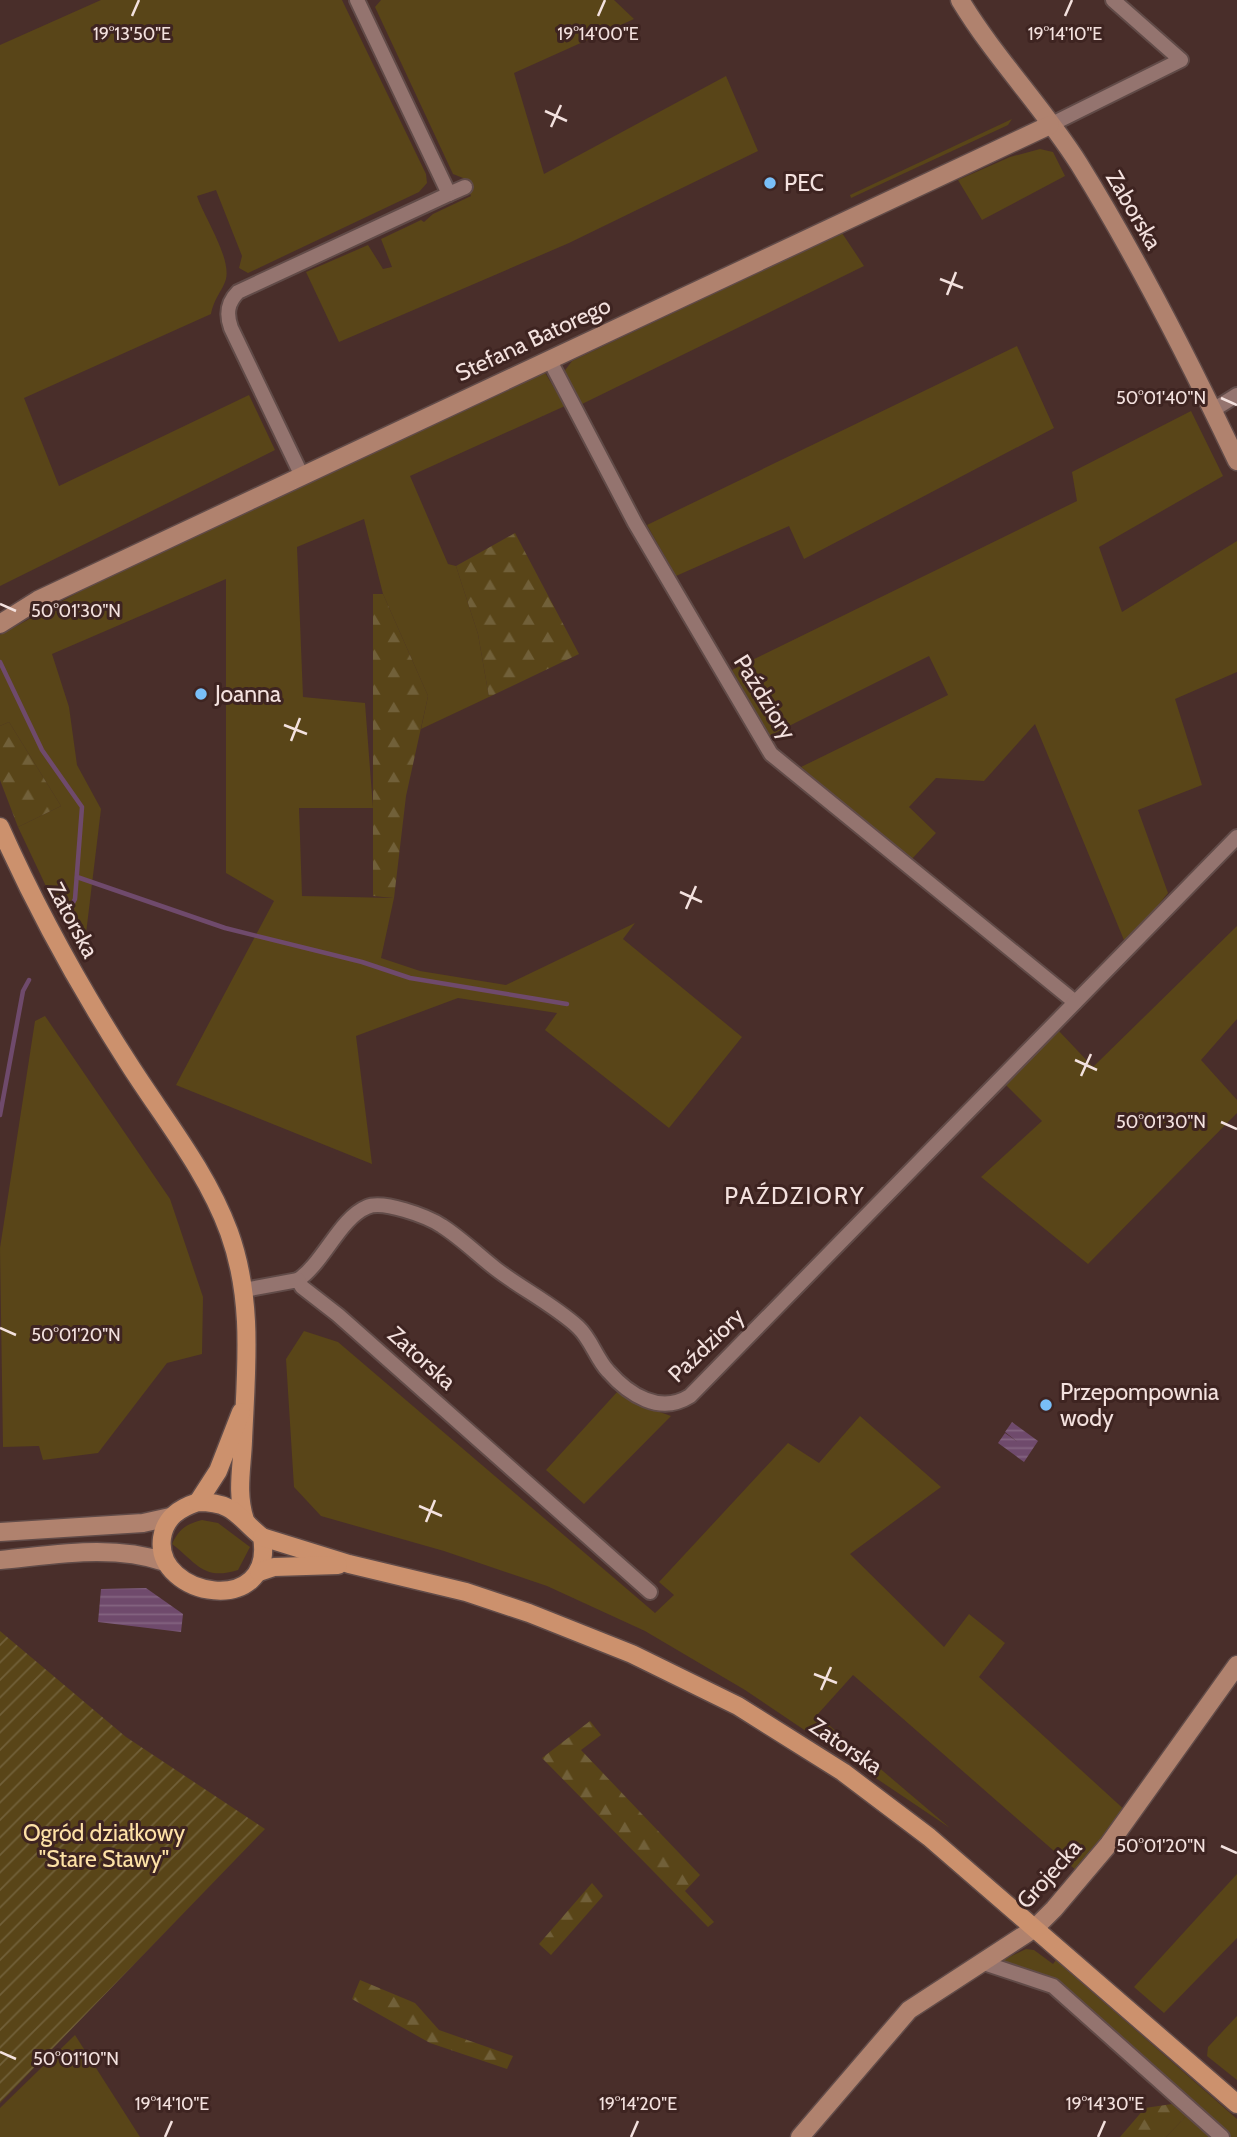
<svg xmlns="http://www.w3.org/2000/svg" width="1237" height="2137" font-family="Cabin,sans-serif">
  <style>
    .grass { fill: #594518 }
    .forest { fill: url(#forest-firs) }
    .garden { fill: url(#garden-furrows) }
    .water { fill: url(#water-rules) }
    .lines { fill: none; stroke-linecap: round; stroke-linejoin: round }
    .stream { stroke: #6f4a6c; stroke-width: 4.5 }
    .street-casing { stroke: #614b48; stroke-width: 18 }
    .secondary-casing { stroke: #614b48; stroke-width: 21 }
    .primary-casing { stroke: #614b48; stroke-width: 21 }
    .street { stroke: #94746f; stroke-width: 14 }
    .secondary { stroke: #b0826e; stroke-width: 18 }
    .primary { stroke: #cc916d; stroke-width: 18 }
    .ticks { fill: none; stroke: #f3e1de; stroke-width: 2.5 }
    .poi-dot { fill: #79bff8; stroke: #3e2421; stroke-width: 2.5 }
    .labels { text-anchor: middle; stroke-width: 6; stroke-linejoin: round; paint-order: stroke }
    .poi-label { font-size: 23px; fill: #f3e1de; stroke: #3e2421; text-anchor: start }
    .street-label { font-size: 23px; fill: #f3e1de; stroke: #3e2421 }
    .park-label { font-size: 23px; fill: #fde1a6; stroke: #3e2421 }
    .neighbourhood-label { font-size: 24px; letter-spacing: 2px; fill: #f3e1de; stroke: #3e2421 }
    .ticks-label { font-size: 18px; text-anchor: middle; fill: #f3e1de; stroke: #3e2421; stroke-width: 6; stroke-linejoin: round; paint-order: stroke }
  </style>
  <defs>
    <pattern id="forest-firs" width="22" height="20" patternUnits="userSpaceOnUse" patternTransform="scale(1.75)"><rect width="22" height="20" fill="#594518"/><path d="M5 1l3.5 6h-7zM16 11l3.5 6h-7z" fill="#716039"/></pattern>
    <pattern id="garden-furrows" width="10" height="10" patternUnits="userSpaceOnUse" patternTransform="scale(1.75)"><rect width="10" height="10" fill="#594518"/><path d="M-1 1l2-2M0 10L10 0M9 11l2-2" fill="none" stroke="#716039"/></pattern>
    <pattern id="water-rules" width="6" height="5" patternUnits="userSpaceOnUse" patternTransform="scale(1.75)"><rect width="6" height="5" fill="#6f4a6c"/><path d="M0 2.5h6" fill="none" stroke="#846481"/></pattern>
  </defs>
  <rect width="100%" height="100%" fill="#492e2a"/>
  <g class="grass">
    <path d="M101 0H342L426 174 427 183 419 192 248 273 239 268 242 256 216 190 197 196C204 217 231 257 226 279 222 292 215 296 211 314L24 398 59 486 249 395 275 450 0 586V45Z"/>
    <path d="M381 0H614L634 19 514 73 544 174 726 76 758 151 569 243 339 342 306 272 368 245 383 269 392 267 381 239 421 220 424 222 433 214 471 196 463 178 453 174 375 7Z"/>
    <path d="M1012 119 1008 125 851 198 850 195Z"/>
    <path d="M1040 149 1053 152 1065 176 982 220 958 180 1010 157Z"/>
    <path d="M842 233 864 266 580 405 563 373 572 361Z"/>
    <path d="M1017 346 1054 428 804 559 789 526 676 576 647 525Z"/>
    <path d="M544 371 565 406 410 476 448 564 456 566 478 634 489 697 421 729 428 696 383 594 364 519 297 547 303 697 365 703 373 808H299L302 896 394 898 381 958 420 971 506 985 635 923 623 939 742 1037 669 1128 545 1030 557 1013 458 998 356 1036 372 1164 176 1085 274 901 226 873V579L52 654 69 707 77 765 101 809 85 942 52 899 18 827 61 806 9 722 0 726V635L121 569Z"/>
    <path d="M1191 411 1223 476 1099 547 1122 612 1237 541V672L1175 699 1202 785 1138 810 1168 893 1126 945 1035 724 984 781 936 778 909 807 936 833 911 860 801 767 948 695 929 656 769 736 732 670 1077 501 1072 472Z"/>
    <path d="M1237 926V1019L1201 1060 1237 1100V1113L1088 1264 981 1177 1042 1121 1005 1084 1058 1030 1093 1067Z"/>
    <path d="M45 1016 170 1199 203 1297 202 1354 167 1363 98 1453 43 1460 39 1446 3 1447 0 1248 35 1021Z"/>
    <path d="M304 1331 338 1342 655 1613 674 1595 659 1582 788 1443 819 1463 860 1416 941 1487 850 1554 944 1647 969 1614 1005 1643 979 1677 1127 1812 1078 1872 853 1675 817 1715 950 1828 745 1690 645 1631 547 1586 444 1551 321 1516 294 1487 286 1359Z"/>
    <path d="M618 1391 640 1405 671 1416 584 1504 546 1470Z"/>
    <path d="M202 1520 218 1523 250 1547 238 1570C203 1581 197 1563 172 1544 179 1529 186 1524 202 1520Z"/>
    <path d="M1237 1874V1938L1164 2013 1134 1987Z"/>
    <path d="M1026 1949 1034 1950 1053 1964 1056 1960 1237 2119V2137H1231L1050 1977 1005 1965 1003 1960Z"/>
    <path d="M1237 2016V2080L1207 2056 1208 2047Z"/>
    <path d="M75 2035 140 2137H0V2108Z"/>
    <path d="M1187 2115 1212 2137H1166Z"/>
  </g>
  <g class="forest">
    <path d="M515 533 579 654 489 697 478 634 456 566Z"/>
    <path d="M373 594H383L428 696 406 796 394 898 373 896Z"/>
    <path d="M9 722 61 806 18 827 0 780V726Z"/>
    <path d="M590 1721 601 1735 581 1750 700 1875 685 1891 714 1922 708 1927 542 1758Z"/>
    <path d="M592 1883 603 1896 551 1955 539 1944Z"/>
    <path d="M360 1980 415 2003 439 2030 513 2056 507 2069 430 2043 352 1999Z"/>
    <path d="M1172 2104 1187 2115 1166 2137H1120L1145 2108Z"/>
  </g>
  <path class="garden" d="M0 1631 126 1737 265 1829 0 2103Z"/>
  <g class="water">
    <path d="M1012 1422 1038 1441 1024 1462 998 1443 1005 1433 1019 1443 1005 1432Z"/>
    <path d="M146 1588 183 1614 181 1632 98 1622 101 1589Z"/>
  </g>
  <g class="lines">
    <g class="stream">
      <path d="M0 662 42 750 82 807 75 899 68 912"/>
      <path d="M77 877 225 928 362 962 410 978 567 1004"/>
      <path d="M0 1115 23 991 29 980"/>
    </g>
    <g class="street-casing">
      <g id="street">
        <path d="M1050 125 1181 60 1113 0"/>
        <path d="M449 194 465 187"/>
        <path d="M549 359 635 523 771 754 1075 1002"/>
        <path d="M1213 410 1237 395"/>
        <path d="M302 476 231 328C226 314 227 303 238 292L449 194 357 0"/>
        <path d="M298 1280C324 1262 340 1218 367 1207 383 1200 427 1216 442 1226 461 1238 478 1255 496 1269 522 1289 554 1305 578 1327 591 1339 596 1358 608 1371 629 1395 660 1415 690 1396L1237 837"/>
        <path d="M244 1290 298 1280 302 1287 338 1315 650 1592"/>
        <path d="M981 1962 1053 1986 1222 2137"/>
      </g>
    </g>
    <g class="secondary-casing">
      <g id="secondary">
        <path d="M960 0C995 58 1043 107 1079 164 1138 259 1189 360 1237 461"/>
        <path d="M0 624 38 600 1050 125"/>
        <path d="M0 1532 143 1523 170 1517"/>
        <path d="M0 1560C54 1555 112 1544 165 1562"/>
        <path d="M800 2137 909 2010 1035 1928 1054 1909 1109 1844 1237 1665"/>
      </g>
    </g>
    <g class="primary-casing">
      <g id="primary">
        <path d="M0 827C37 910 80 988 129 1064 164 1119 206 1170 229 1232 254 1301 246 1369 243 1441 242 1468 236 1493 245 1520"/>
        <path d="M198 1502C235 1502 237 1517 262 1537 276 1618 154 1598 162 1538 165 1517 180 1508 198 1502Z"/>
        <path d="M198 1502 218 1471 241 1412"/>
        <path d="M262 1537 349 1564 466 1592 529 1613 632 1654 738 1706 843 1772 929 1837 1237 2104"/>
        <path d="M259 1572 274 1567 338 1565"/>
      </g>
    </g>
    <use href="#street" class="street"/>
    <use href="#secondary" class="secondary"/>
    <use href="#primary" class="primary"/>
  </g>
  <path class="ticks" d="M132 16 139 0M598 16 605 0M1065 16 1072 0M545 111 567 121M551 127 561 105M940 279 963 288M947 295 956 272M1221 398 1237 405M0 604 16 611M284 725 307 734M291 741 300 718M680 892 702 902M686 909 696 886M1075 1060 1097 1070M1081 1076 1091 1054M1221 1122 1237 1129M0 1328 16 1335M419 1506 442 1516M426 1522 435 1500M814 1674 837 1683M821 1690 831 1667M1221 1846 1237 1853M0 2052 16 2059M165 2137 172 2121M631 2137 638 2121M1098 2137 1105 2121"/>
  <g class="poi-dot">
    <circle cx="770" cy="183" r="7"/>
    <circle cx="201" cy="694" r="7"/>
    <circle cx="1046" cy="1405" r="7"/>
  </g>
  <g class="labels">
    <g class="poi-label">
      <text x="784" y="191">PEC</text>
      <text x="215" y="702">Joanna</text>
      <text x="1060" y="1400">Przepompownia<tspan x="1060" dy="26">wody</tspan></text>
    </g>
    <g class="street-label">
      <text transform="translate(1134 210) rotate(60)" y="8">Zaborska</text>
      <text transform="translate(533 339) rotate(-25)" y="8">Stefana Batorego</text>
      <text transform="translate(765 697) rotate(58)" y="8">Paździory</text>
      <text transform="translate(73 920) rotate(62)" y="8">Zatorska</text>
      <text transform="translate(706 1345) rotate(-44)" y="8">Paździory</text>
      <text transform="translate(422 1358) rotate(42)" y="8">Zatorska</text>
      <text transform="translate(846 1746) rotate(34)" y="8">Zatorska</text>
      <text transform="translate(1049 1874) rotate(-48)" y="8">Grojecka</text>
    </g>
    <g class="park-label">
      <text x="104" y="1841">Ogród działkowy<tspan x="104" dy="26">"Stare Stawy"</tspan></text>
    </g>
    <g class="neighbourhood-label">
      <text x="795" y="1204">PAŹDZIORY</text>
    </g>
  </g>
  <g class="ticks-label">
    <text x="132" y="40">19°13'50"E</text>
    <text x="598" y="40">19°14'00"E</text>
    <text x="1065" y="40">19°14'10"E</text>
    <text x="1161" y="404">50°01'40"N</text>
    <text x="76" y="617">50°01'30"N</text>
    <text x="1161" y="1128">50°01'30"N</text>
    <text x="76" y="1341">50°01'20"N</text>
    <text x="1161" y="1852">50°01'20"N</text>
    <text x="76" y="2065">50°01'10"N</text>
    <text x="172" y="2110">19°14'10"E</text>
    <text x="638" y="2110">19°14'20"E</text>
    <text x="1105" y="2110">19°14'30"E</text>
  </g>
</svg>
